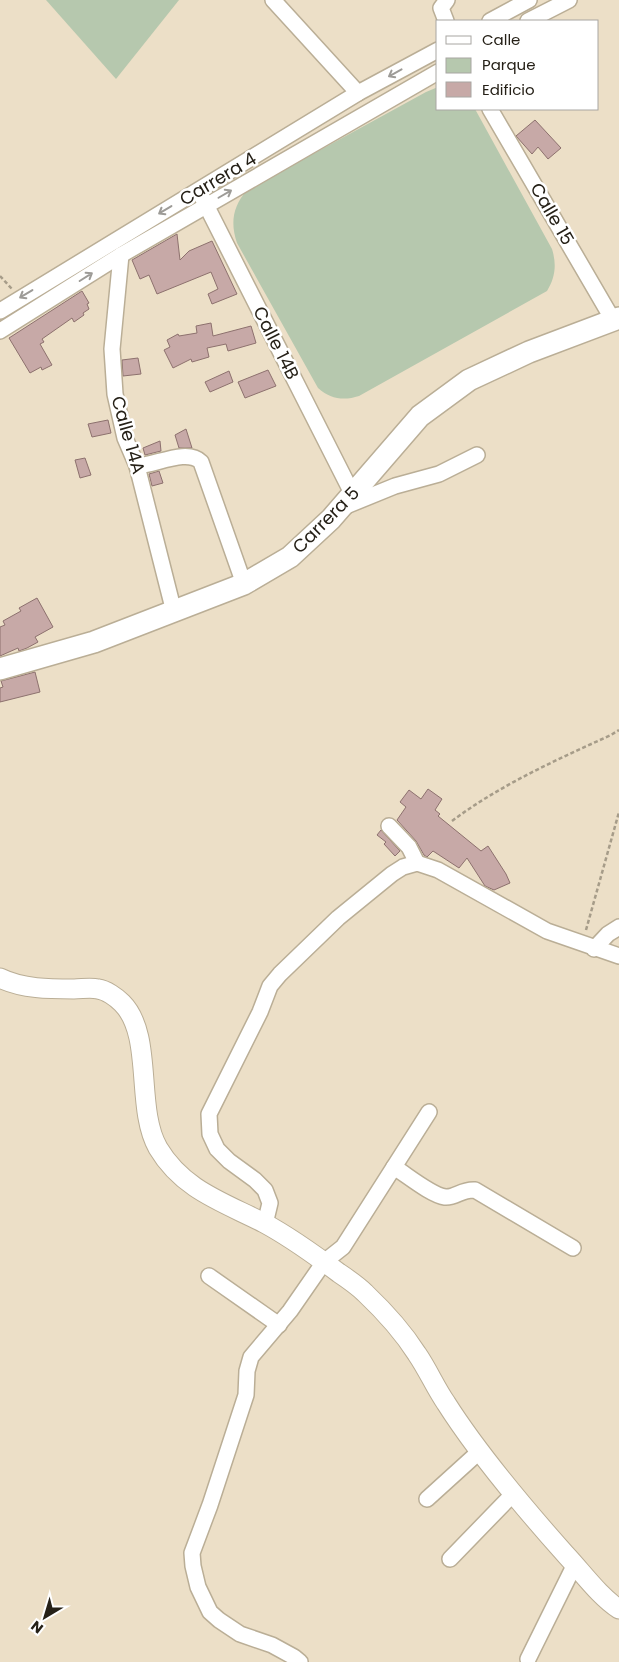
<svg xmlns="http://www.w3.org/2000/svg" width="619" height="1662" font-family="Poppins,sans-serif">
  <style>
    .green { fill: #b6c8ae }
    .building { fill: #c7a9a7; stroke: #8d716e }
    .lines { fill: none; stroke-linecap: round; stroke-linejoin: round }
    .minor-casing { stroke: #baae96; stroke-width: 18 }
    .tertiary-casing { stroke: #baae96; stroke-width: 21 }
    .secondary-casing { stroke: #baae96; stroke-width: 24 }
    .path { stroke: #a69c89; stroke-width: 2.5; stroke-dasharray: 4 2.5; stroke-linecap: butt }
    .minor { stroke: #fff; stroke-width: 15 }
    .tertiary { stroke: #fff; stroke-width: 19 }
    .secondary { stroke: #fff; stroke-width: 21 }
    .oneway { stroke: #9d9b97 }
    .labels { text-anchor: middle; stroke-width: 5; stroke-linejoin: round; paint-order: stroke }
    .street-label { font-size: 18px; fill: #252017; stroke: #fff }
  </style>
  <rect width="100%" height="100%" fill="#ecdfc7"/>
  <g class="green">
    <path d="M46 0H179L116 79Z"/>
    <path d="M438 87V109H475L552 249C557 265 555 278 547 291L359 396C344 401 330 399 318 388L237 243C230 223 233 206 247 190L426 92Z"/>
  </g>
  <g class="building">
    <path d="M535 120 561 148 548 159 538 147 532 154 516 136Z"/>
    <path d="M177 234 180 260 189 251 212 241 237 294 212 304 208 294 218 289 211 272 157 294 149 275 140 279 132 260Z"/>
    <path d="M82 291 89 303 87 304 89 309 83 313 84 315 74 322 72 318 42 339 44 342 40 344 52 365 42 370 41 367 30 373 9 338Z"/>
    <path d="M211 323 213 336 251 326 256 343 228 351 226 344 207 348 209 357 192 362 191 359 173 368 164 350 170 347 167 340 178 334 179 336 197 333 196 326Z"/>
    <path d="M138 358 141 374 123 376 122 360Z"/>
    <path d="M268 370 276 386 245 398 238 382Z"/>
    <path d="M229 371 233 382 210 392 205 382Z"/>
    <path d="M108 420 111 433 92 437 88 424Z"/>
    <path d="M186 429 192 448H179L175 435Z"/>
    <path d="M160 441 161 451 145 455 143 448Z"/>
    <path d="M85 458 91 475 80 478 75 460Z"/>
    <path d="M159 471 163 483 152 486 149 474Z"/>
    <path d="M37 598 53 627 35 637 38 642 27 648 19 651 18 648 0 656V627L5 625 3 621 21 611 19 608Z"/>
    <path d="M35 672 40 692 0 702V688L3 687 1 681Z"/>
    <path d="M428 789 442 799 435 810 440 814 438 816 481 851 488 846 506 874 510 883 494 890 485 886 467 858 459 868 433 851 427 857 424 855 416 841 397 820 406 807 400 802 409 790 421 799Z"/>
    <path d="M381 830 400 851 395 856 384 844 386 842 377 835Z"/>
  </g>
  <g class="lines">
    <g class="minor-casing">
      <g id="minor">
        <path d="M273 0 358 93"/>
        <path d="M446 21 441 8 447 0"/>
        <path d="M490 21 529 0"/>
        <path d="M528 21 569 0"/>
        <path d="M490 109 613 320"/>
        <path d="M202 197 353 495"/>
        <path d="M121 255 112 349 115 394 125 438 137 466 174 612"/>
        <path d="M0 311 358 93 438 50"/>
        <path d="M0 331 121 255 438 72"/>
        <path d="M137 466C156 465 187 448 201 462L244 584"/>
        <path d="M346 506 395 486 439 474 477 455"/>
        <path d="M389 826 409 847 417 863"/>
        <path d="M594 949 608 934 619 927"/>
        <path d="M394 1167C407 1175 431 1195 445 1197 456 1198 461 1189 475 1190L573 1248"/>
        <path d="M265 1224 270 1203 265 1190 255 1180 229 1161 217 1149 210 1134 209 1114 260 1012 270 986 280 974 338 918 392 874 403 867 417 863 438 870 547 931 619 956"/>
        <path d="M209 1276 279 1325"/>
        <path d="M427 1499 480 1451"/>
        <path d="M450 1559 514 1493"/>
        <path d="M528 1659 575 1564"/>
        <path d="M300 1662 294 1657 272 1645 240 1634 219 1620 210 1612 198 1587 193 1566 192 1553 210 1505 246 1395 247 1371 251 1357 290 1311 324 1262 343 1247 429 1112"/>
      </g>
    </g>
    <g class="tertiary-casing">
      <path id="tertiary" d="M0 978C22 989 50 989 74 989 82 989 90 987 98 989 106 990 116 997 122 1003 154 1035 135 1108 158 1148 183 1190 223 1202 264 1223 290 1237 315 1255 339 1273 348 1279 357 1285 365 1293 384 1311 403 1332 417 1354 428 1370 435 1387 446 1403 479 1455 525 1509 566 1555 582 1572 600 1597 619 1609"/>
    </g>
    <g class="secondary-casing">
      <path id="secondary" d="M0 669 94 642 244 584 290 557 331 519 420 416 469 380 529 352 619 318"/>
    </g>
    <g class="path">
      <path d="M0 276 12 289"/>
      <path d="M452 821C500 785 556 760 611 735L619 730"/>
      <path d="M586 930 619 812"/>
    </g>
    <use href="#minor" class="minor"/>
    <use href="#tertiary" class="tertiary"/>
    <use href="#secondary" class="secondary"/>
  </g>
  <defs><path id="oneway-shaft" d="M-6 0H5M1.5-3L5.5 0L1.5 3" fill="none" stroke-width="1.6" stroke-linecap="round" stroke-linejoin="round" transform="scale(1.25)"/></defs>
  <g class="oneway">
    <use href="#oneway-shaft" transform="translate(395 73) rotate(151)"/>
    <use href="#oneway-shaft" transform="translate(225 194) rotate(-30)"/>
    <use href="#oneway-shaft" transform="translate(165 210) rotate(149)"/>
    <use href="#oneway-shaft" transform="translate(86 277) rotate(-32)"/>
    <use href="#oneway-shaft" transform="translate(26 294) rotate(149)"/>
  </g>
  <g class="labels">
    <g class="street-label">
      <text transform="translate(218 179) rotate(-31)" y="6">Carrera 4</text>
      <text transform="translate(552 214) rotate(60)" y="6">Calle 15</text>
      <text transform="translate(276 343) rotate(63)" y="6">Calle 14B</text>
      <text transform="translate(128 435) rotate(74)" y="6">Calle 14A</text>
      <text transform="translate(326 520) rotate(-45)" y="6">Carrera 5</text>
    </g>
  </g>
  <rect x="436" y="20" width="162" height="90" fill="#ffffff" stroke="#a8a6a2"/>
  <rect x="446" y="36" width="25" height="8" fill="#ffffff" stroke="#a8a6a2"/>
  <text x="482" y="45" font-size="15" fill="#252017">Calle</text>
  <rect x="446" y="58" width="25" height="15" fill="#b6c8ae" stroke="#a8a6a2"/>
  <text x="482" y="70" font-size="15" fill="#252017">Parque</text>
  <rect x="446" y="82" width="25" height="15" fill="#c7a9a7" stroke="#a8a6a2"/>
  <text x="482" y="95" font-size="15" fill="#252017">Edificio</text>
  <g transform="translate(45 1617) rotate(218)" stroke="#ffffff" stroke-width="4" paint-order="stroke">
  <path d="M0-4L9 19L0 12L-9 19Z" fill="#252017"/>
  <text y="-8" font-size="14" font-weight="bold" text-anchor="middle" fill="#252017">N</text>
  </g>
</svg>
